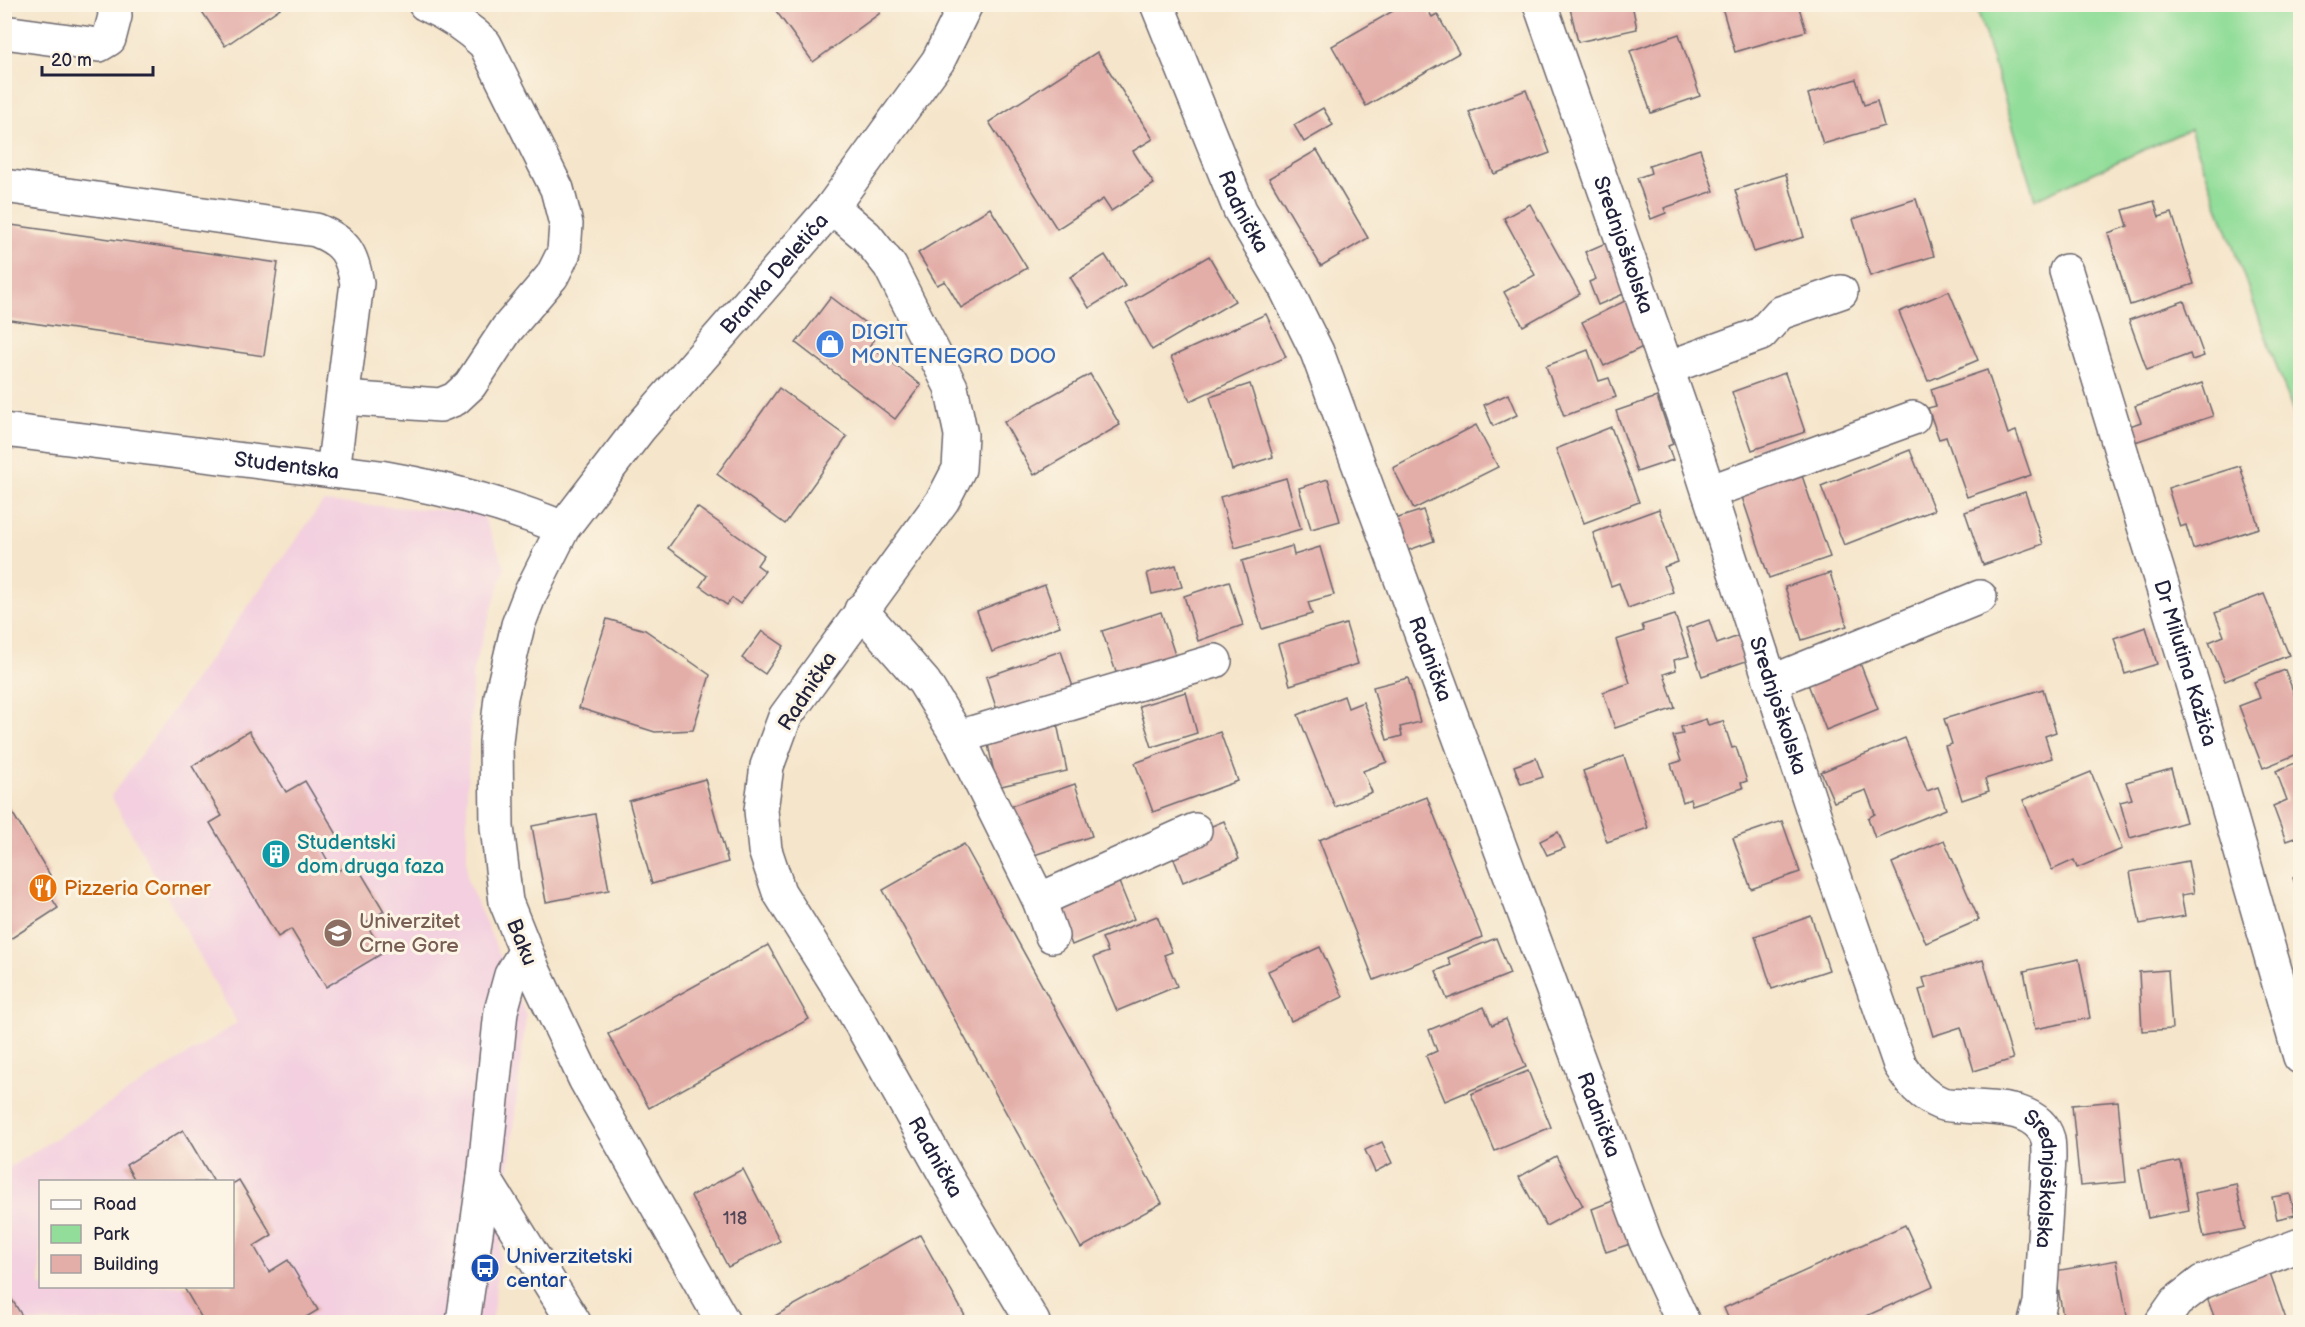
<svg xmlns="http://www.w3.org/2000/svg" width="2305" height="1327" font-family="'Balsamiq Sans',sans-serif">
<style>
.built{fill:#f3cfdf;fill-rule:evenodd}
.green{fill:#92dd99;stroke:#5a806a;stroke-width:1.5}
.building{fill:#e3ada8}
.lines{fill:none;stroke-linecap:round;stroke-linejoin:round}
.minor-casing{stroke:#6c666d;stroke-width:36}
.minor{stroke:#fff;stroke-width:33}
.labels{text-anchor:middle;stroke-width:6;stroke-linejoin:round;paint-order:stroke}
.number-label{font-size:18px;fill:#524556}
.street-label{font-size:21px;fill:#22223b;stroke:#fcf5e5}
.shop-label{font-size:21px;fill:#366cbe;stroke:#fcf5e5;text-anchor:start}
.culture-label{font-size:21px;fill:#0d838f;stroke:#fcf5e5;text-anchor:start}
.food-label{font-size:21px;fill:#c56008;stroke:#fcf5e5;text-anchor:start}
.education-label{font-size:21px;fill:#785e54;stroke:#fcf5e5;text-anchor:start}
.transit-label{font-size:21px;fill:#164399;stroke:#fcf5e5;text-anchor:start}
</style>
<rect width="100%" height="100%" fill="#fcf5e5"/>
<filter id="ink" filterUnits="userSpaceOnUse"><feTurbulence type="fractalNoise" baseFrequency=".0167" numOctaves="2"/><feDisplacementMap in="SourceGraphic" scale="12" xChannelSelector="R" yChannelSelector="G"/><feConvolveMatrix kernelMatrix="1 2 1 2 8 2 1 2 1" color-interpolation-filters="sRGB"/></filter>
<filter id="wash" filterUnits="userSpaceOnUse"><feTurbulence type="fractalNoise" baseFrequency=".008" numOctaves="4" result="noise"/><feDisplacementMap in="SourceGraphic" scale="24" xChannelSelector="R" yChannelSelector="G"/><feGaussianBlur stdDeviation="1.35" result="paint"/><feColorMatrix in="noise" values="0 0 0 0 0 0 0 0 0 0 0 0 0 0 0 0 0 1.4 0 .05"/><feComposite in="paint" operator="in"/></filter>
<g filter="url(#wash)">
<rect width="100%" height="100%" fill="#f5e5ca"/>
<path class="built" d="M323,502L482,513L505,567L473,670L467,791V880L526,1015L492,1322H5V1170L237,1023L111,796ZM40,1182H232V1286H40Z"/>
<polygon class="green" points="1976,5 2300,5 2300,430 2190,129 2035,199"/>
<g id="blocks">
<g class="building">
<polygon points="197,4 286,4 225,46"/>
<polygon points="771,4 874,4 880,13 813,62"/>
<polygon points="1405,4 1424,4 1432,17 1437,14 1459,53 1366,106 1332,46"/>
<polygon points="1569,4 1632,4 1637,29 1578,42"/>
<polygon points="1721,4 1798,4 1806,31 1735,52"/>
<polygon points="1679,34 1700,96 1651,113 1630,51"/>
<polygon points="1097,52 1153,139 1133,151 1154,184 1111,211 1103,199 1057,229 989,122"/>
<polygon points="1856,79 1864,105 1877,101 1884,126 1823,144 1808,94"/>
<polygon points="1526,90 1550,153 1494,174 1469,112"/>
<polygon points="1323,108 1333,125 1304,142 1294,125"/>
<polygon points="1700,149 1714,191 1664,208 1666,213 1651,219 1637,178 1651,173 1649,166"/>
<polygon points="1317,150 1368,238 1321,266 1269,178"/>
<polygon points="1786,174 1804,237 1754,252 1735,190"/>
<polygon points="1916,199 1934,256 1870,276 1853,219"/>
<polygon points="2154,201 2159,217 2172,213 2194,284 2130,305 2108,233 2128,226 2123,210"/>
<polygon points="1530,204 1580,294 1523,326 1504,292 1535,275 1504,218"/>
<polygon points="990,208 1027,268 961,308 945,281 937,285 918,253"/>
<polygon points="4,224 278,263 264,356 4,319"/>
<polygon points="1608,242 1628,292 1598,305 1589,282 1596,279 1585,252"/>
<polygon points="1105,255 1125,286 1089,308 1070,277"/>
<polygon points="1209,256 1235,301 1152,350 1126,304"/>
<polygon points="1949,291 1978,360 1928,381 1899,312"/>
<polygon points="831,297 878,333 870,345 921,385 895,419 796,343"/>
<polygon points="1629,299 1651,343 1604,366 1582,322"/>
<polygon points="2184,301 2204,356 2192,360 2190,354 2147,370 2129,320"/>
<polygon points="1266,314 1286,357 1190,401 1171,357"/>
<polygon points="1588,350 1599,381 1609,378 1616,397 1564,416 1546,366"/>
<polygon points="1987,370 2008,434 2016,431 2031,475 1967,497 1946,437 1939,439 1928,408 1936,406 1931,389"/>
<polygon points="1785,373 1805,432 1752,450 1732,392"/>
<polygon points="1090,374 1120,425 1034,475 1004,422"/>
<polygon points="2202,383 2213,416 2135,442 2130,426 2141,422 2135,406"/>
<polygon points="1250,384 1273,457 1232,470 1210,397"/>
<polygon points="779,388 847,437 785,524 717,474"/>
<polygon points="1508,394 1517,415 1493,426 1484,405"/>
<polygon points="1657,397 1673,444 1668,446 1673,460 1637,472 1616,411"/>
<polygon points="1476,425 1498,467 1414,509 1393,468"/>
<polygon points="1611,427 1639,502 1584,523 1556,449"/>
<polygon points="1910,450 1934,510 1844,545 1821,486"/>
<polygon points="2240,466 2259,528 2193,549 2186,525 2180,527 2168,488"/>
<polygon points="1799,467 1830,557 1769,578 1739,488"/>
<polygon points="1286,478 1301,529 1235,548 1220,497"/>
<polygon points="1328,479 1340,521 1311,529 1299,488"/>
<polygon points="2025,492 2043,544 1983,565 1965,512"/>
<polygon points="697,507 764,555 757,565 765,571 740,604 732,598 727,605 700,586 707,576 668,548"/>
<polygon points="1659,509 1678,562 1664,567 1673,592 1628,608 1619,583 1611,586 1593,533"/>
<polygon points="1423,510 1434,541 1406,551 1395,519"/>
<polygon points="1292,546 1294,555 1320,547 1334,595 1308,602 1312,614 1262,629 1242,561"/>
<polygon points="1176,565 1182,587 1152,594 1147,573"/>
<polygon points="1830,573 1847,626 1802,640 1785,587"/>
<polygon points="1229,581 1243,625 1198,641 1184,596"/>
<polygon points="1045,585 1060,626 992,652 977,611"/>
<polygon points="2264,594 2289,655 2225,681 2209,642 2224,636 2215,613"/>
<polygon points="1161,612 1176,658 1118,678 1102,631"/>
<polygon points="1675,615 1689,656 1674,660 1676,670 1664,674 1675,708 1615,728 1603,692 1630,683 1616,640 1644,631 1642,625"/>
<polygon points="607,619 645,630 710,675 693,730 655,732 579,708"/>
<polygon points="1709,620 1717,644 1741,635 1749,660 1702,676 1686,628"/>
<polygon points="1346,624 1358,664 1290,685 1278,644"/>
<polygon points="2146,627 2157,664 2125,674 2114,638"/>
<polygon points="762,631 784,646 765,674 742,658"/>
<polygon points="1061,651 1074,690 999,716 986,677"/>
<polygon points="1858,658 1878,709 1826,730 1806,679"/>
<polygon points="2285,670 2300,709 2300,753 2263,768 2239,706 2260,698 2254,682"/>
<polygon points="1408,678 1420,722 1400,727 1402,736 1387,740 1373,687"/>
<polygon points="2043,689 2056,732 2045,736 2052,758 1985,779 1989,791 1962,800 1945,746 1952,744 1944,719"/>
<polygon points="1186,692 1197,733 1152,747 1139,706"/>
<polygon points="1344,696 1348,708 1363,702 1387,762 1363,771 1372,792 1335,807 1298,715"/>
<polygon points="1055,714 1067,771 997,787 985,730"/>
<polygon points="1706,719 1708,725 1723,721 1732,748 1736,747 1747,781 1741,783 1743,788 1692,805 1690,799 1683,802 1671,764 1681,761 1673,736 1683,734 1681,727"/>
<polygon points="249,731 286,792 305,781 338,836 320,847 335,873 354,861 384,911 366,923 383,953 326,987 291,929 278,937 210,823 222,816 192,766"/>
<polygon points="1220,732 1238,781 1153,812 1135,763"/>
<polygon points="1905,738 1927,791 1938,787 1946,809 1875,838 1868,818 1875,814 1866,790 1834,802 1821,772"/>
<polygon points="1624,756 1648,828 1607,842 1583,771"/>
<polygon points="1536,758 1543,777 1521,784 1514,766"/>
<polygon points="2300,761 2300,836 2286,841 2273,806 2287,800 2276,771"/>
<polygon points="2171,769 2186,822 2130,838 2120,802 2132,799 2126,782"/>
<polygon points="2091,772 2122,849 2077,868 2074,860 2052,870 2023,800"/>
<polygon points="705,779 728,862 652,884 629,801"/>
<polygon points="1075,784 1092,836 1022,859 1005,808"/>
<polygon points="1427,797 1482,937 1374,980 1319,840"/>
<polygon points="4,799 50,875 40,880 58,908 4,943"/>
<polygon points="595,814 609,890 546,902 532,826"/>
<polygon points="1224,821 1239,859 1183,882 1168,844"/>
<polygon points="1782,821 1800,872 1751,889 1733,838"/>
<polygon points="1558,832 1565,848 1547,855 1540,841"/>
<polygon points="1944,840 1979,920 1926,943 1892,863"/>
<polygon points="964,844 1162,1203 1081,1248 883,890"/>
<polygon points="2188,861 2194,893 2181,895 2185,916 2140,924 2130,872"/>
<polygon points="1116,875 1134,919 1072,945 1054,901"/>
<polygon points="2300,875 2300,900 2293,878"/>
<polygon points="1157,916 1172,952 1164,955 1177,986 1117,1011 1094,957 1108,952 1102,938"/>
<polygon points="1811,916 1829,970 1772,989 1755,936"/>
<polygon points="1496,938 1510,974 1447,999 1436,971 1451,965 1448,958"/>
<polygon points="768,945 809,1019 649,1108 608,1034"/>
<polygon points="1320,947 1343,997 1291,1021 1268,971"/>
<polygon points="2079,959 2090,1018 2035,1029 2024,971"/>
<polygon points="1983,960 2013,1059 1974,1071 1961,1027 1933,1036 1919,990 1926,988 1923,978"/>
<polygon points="2168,970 2172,1029 2142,1031 2139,972"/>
<polygon points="1484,1007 1492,1025 1506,1019 1526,1067 1445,1101 1426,1056 1437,1051 1429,1030"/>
<polygon points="1528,1071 1551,1127 1495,1151 1471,1094"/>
<polygon points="2118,1101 2126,1182 2080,1186 2072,1105"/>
<polygon points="183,1130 214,1182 136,1182 126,1165"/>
<polygon points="1382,1142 1392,1163 1375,1172 1365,1150"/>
<polygon points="1556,1156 1583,1206 1546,1226 1519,1177"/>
<polygon points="2180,1161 2189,1210 2148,1218 2139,1169"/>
<polygon points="743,1169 780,1241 728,1267 691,1196"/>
<polygon points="239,1180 272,1235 254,1246 269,1272 288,1260 318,1310 298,1322 204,1322 183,1286 232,1286 232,1184"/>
<polygon points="2236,1184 2245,1229 2204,1237 2195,1193"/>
<polygon points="2290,1194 2295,1215 2277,1219 2272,1197"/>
<polygon points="1615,1200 1630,1244 1606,1252 1592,1209"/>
<polygon points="1905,1225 1933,1286 1853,1322 1730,1322 1724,1308"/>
<polygon points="920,1235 965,1316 953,1322 764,1322"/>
<polygon points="2117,1260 2128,1322 2064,1322 2055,1271"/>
<polygon points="2269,1271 2287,1322 2216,1322 2206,1295"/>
<polygon points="4,1287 26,1322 4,1322"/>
</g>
</g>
</g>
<g filter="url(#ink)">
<use href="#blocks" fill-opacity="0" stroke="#6c666d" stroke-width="1.5"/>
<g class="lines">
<g class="minor-casing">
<g id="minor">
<path id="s1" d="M1157,4L1240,210L1285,287L1317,352L1646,1242L1683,1322"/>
<path id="s2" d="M1540,4L1691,438L1832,869L1900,1065C1911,1082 1921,1095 1940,1103C1947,1106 1956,1105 1963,1106C1991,1109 2038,1105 2048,1139C2049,1145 2049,1152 2049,1158L2040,1303L2035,1322"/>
<polyline points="4,32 99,45 109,39 115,16 114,4"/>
<path d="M4,186L316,230C346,242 351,253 357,283L333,471"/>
<path id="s3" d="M832,207L866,236L890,266L951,387L961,435L959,469L943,500L785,717L767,766L761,810L765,850L779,892L853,1010L950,1183L1033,1322"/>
<path id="s4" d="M2066,271L2199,706L2300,1057"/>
<polyline points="1667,368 1761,334 1780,313 1841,292"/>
<path d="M344,398L440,405L455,399L470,385L507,329L552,276L564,252L566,224L557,189L485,44C466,26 449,15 425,4"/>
<path id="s5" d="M4,430L380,477C444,488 503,503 563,528"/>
<polyline points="1709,492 1913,418"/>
<polyline points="861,610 924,682 958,737 1039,900 1052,936"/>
<polyline points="1771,682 1980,597"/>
<polyline points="958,737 1215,661"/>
<polyline points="1039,900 1195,830"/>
<polyline points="484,1178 574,1322"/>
<polyline points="463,1322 484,1178 501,1011 511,975 525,952"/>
<path id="s6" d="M723,1322L585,1079L533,969L506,902L497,827L496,742L501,697L518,625L530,594L563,528L639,429L832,207L938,61L966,4"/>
<polyline points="2162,1322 2176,1302 2202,1282 2300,1245"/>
</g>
</g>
<use href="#minor" class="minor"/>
</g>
</g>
<defs>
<g id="shop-disc" transform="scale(1.5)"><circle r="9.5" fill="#3f7fe0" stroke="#fcf5e5"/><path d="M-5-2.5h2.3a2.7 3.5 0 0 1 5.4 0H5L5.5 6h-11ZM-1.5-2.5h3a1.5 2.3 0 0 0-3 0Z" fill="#fff"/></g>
<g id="building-disc" transform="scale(1.5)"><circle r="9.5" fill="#0f9aa8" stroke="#fcf5e5"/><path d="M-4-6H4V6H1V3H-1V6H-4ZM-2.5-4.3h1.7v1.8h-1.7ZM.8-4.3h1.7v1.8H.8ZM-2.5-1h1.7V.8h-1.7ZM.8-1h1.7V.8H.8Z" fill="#fff"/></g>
<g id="restaurant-disc" transform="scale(1.5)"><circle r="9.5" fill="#e8710a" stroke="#fcf5e5"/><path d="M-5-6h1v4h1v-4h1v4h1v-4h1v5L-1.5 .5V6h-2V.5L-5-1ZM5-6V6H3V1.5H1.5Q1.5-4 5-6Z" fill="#fff"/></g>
<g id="university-disc" transform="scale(1.5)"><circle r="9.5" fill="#8d6e63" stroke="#fcf5e5"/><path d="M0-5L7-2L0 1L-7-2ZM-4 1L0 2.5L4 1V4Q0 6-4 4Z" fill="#fff"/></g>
<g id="bus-disc" transform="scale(1.5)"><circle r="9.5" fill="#1a4fb4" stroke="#fcf5e5"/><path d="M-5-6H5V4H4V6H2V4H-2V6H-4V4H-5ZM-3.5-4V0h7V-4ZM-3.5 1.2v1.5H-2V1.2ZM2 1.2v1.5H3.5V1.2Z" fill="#fff"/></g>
</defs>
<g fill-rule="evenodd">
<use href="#shop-disc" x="830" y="344"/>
<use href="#building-disc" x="276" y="854"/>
<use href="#restaurant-disc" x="43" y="888"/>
<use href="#university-disc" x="338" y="933"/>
<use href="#bus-disc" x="485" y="1268"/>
</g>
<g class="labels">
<g class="number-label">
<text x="735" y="1224">118</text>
</g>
<g class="street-label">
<text dy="7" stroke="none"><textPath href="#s1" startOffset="225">Radnička</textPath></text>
<text dy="7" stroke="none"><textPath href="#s2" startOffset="255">Srednjoškolska</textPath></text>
<text dy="7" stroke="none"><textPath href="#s6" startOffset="1191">Branka Deletića</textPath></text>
<text dy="7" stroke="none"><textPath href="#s5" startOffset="285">Studentska</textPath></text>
<text dy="7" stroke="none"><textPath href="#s1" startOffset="711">Radnička</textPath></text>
<text dy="7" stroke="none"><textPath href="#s4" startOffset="410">Dr Milutina Kažića</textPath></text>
<text transform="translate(807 691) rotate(-57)" y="7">Radnička</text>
<text dy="7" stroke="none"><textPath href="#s2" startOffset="741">Srednjoškolska</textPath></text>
<text transform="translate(522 942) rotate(68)" y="7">Baku</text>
<text dy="7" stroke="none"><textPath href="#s1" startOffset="1197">Radnička</textPath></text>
<text dy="7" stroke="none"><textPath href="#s3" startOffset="1094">Radnička</textPath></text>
<text dy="7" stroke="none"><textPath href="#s2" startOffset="1335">Srednjoškolska</textPath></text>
</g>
<g class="shop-label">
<text x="851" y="339">DIGIT<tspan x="851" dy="24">MONTENEGRO DOO</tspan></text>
</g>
<g class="culture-label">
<text x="297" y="849">Studentski<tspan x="297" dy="24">dom druga faza</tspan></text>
</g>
<g class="food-label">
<text x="64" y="895">Pizzeria Corner</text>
</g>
<g class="education-label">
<text x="359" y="928">Univerzitet<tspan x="359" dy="24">Crne Gore</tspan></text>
</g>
<g class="transit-label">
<text x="506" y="1263">Univerzitetski<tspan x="506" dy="24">centar</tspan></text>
</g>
</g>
<rect width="2305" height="1327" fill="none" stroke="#fcf5e5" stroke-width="24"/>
<rect x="39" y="1180" width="195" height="108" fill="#fcf5e5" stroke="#a5a1a1" stroke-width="1.5"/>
<rect x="51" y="1200" width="30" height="9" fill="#ffffff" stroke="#a5a1a1" stroke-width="1.5"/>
<text x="93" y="1210" font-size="18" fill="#22223b">Road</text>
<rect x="51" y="1225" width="30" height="18" fill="#92dd99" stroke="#a5a1a1" stroke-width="1.5"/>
<text x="93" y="1240" font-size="18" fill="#22223b">Park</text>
<rect x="51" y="1255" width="30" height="18" fill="#e3ada8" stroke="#a5a1a1" stroke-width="1.5"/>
<text x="93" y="1270" font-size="18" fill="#22223b">Building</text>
<path d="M42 66v9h111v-9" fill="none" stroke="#22223b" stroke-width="3"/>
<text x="51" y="66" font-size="18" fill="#22223b" stroke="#fcf5e5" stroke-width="4.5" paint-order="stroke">20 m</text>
</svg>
